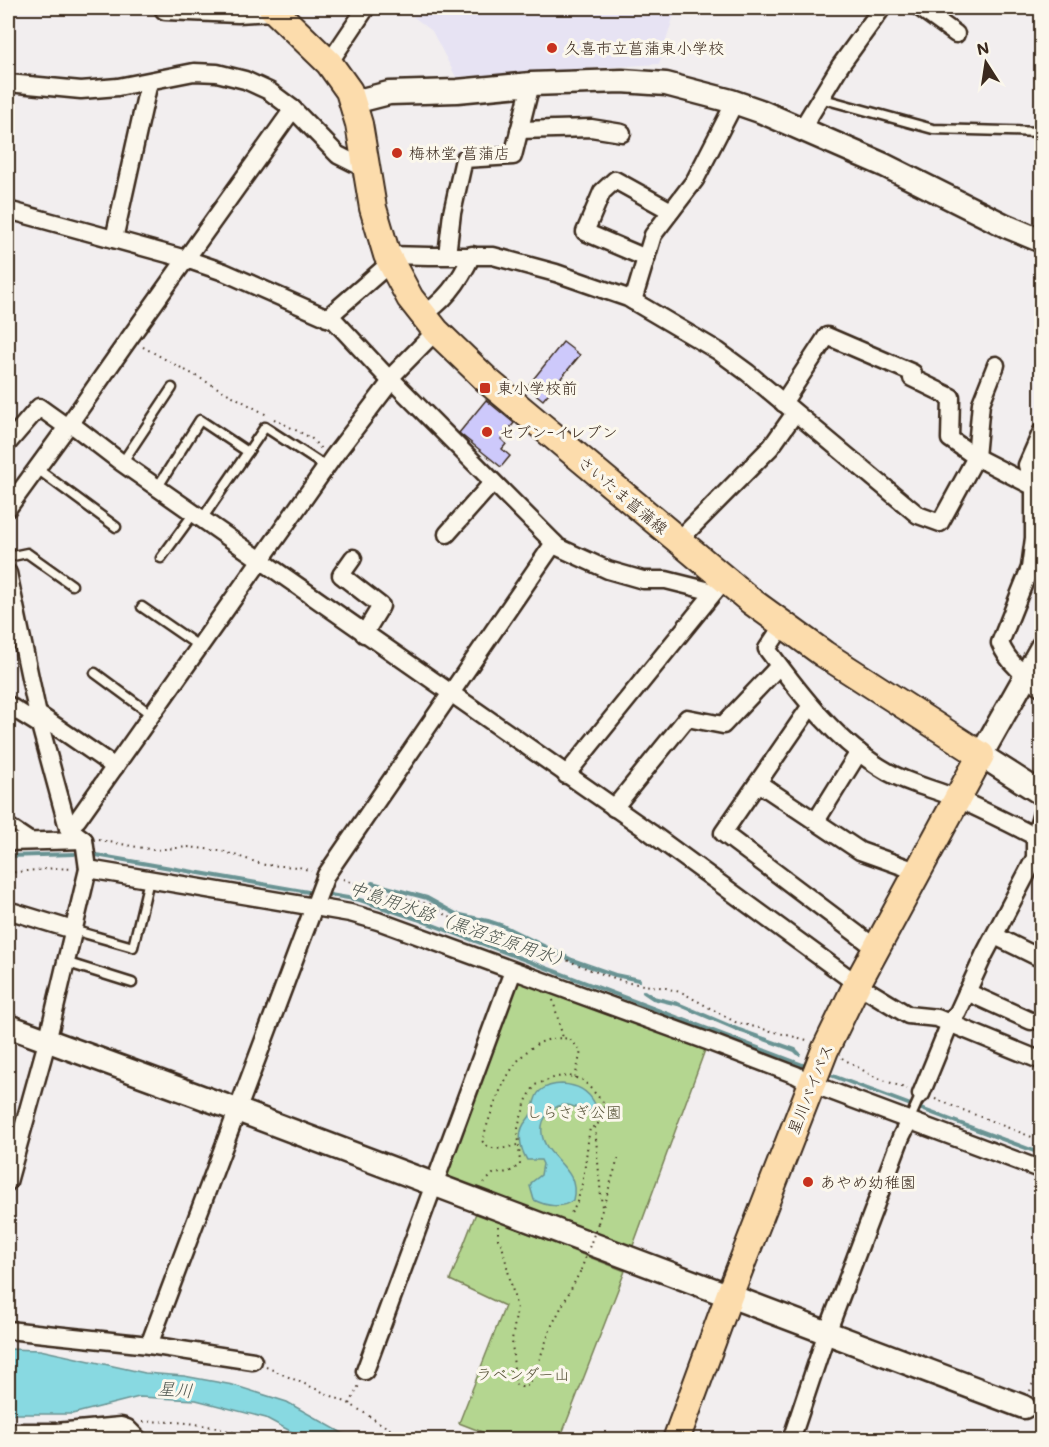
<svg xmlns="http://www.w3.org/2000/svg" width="1049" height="1447" font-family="Mali,'Klee One',sans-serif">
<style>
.built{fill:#e7e3f3}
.green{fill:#b4d690;stroke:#788057;stroke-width:1.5}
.water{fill:#88d9e1;stroke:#699393;stroke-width:1.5}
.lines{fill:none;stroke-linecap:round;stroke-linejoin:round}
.stream{stroke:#699393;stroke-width:4}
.building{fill:#cdc9fb;stroke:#3b2a1e;stroke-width:1.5}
.lane-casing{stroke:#3b2a1e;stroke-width:13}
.street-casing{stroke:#3b2a1e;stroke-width:21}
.secondary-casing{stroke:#3b2a1e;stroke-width:27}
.primary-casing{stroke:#3b2a1e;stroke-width:30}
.path{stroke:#3b2a1e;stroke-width:2;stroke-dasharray:1.5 4.5;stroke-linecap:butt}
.lane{stroke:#fbf7ec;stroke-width:8}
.street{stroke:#fbf7ec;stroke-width:16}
.secondary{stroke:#fbf7ec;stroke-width:22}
.primary{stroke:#fcdcac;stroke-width:26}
.path-bridge{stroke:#3b2a1e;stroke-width:2;stroke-dasharray:1.5 4.5;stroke-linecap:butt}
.poi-dot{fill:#c8321e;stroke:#fbf7ec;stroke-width:2}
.labels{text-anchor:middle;stroke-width:6;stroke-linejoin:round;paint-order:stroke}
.poi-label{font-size:16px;fill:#3b2a1e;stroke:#fbf7ec;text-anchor:start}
.street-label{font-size:16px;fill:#3b2a1e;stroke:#fbf7ec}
.park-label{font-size:16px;fill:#59553a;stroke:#fbf7ec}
.water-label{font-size:18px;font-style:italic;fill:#4e564f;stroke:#fbf7ec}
</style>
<rect width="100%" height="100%" fill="#f2eeef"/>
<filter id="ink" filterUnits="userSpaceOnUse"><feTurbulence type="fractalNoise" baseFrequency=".0167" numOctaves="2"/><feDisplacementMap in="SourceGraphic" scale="12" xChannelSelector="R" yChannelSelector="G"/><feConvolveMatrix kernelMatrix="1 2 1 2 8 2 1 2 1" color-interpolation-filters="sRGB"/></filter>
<g filter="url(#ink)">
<polygon class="built" points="402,8 676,8 659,64 456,77 432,31"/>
<g class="green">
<polygon points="520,979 704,1046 705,1050 631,1251 443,1182 515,981"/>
<polygon points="476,1213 625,1271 560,1439 500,1439 459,1423 505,1306 450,1280"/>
</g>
<g class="water">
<path d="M562,1084C577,1085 588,1090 595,1104L594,1109L587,1112C575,1107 563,1100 552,1110C547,1114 543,1119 542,1126C539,1150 562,1159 571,1177C575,1185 575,1192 573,1200C562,1209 546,1206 534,1200L530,1186L532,1182L541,1175L543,1164L541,1160H527C521,1150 517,1135 524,1124C527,1120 530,1117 532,1112C534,1105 534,1096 540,1091C546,1086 555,1084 562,1084Z"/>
<polygon points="8,1349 40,1350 145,1373 184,1376 233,1385 287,1402 353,1439 305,1439 266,1418 196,1400 139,1397 72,1414 8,1414"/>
</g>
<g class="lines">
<g class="stream">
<polyline points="96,855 314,893"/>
<polyline points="8,856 74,854"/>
<polyline points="372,883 427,898 456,914 488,921 503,926 572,960 615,975 639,980"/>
<polyline points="324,894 360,900 417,919 803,1065"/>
<polyline points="644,992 653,998 678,1004 739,1030 795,1050 799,1054"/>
<polyline points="833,1076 1042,1154"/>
</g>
</g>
<g class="building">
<polygon points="563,342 580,355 543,400 527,387"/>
<polygon points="486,400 514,423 501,439 506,444 502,449 510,456 501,467 459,433"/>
</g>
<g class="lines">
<g class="lane-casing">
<g id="lane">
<polyline points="820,98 933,129 1042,132"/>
<polyline points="122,463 172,388"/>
<polyline points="36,468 116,527"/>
<polyline points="157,488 200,420 248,452"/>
<polyline points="202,519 265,427 326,467"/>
<polyline points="8,557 27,553 72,585"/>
<polyline points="161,558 194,513"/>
<polyline points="142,607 200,647"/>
<polyline points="95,673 152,715"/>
<polyline points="8,822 32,838"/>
<polyline points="73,930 133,947 149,880"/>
<polyline points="65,962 132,983"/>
<polyline points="909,1121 921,1094"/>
</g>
</g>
<g class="street-casing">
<g id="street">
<polyline points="920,8 956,34"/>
<polyline points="329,63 366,8"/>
<polyline points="8,83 81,90 118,87 194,72 217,73 245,80 269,91 293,109 338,155 366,169"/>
<polyline points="519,130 591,128 622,133"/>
<polyline points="801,130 840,66 882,8"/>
<polyline points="8,210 186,259 224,272 335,321 387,377 392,380 558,547 608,570 643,580 666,580 714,592"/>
<polyline points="114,239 149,82"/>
<polyline points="387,255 429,256 493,256 556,273 628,298 718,351 748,373 918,515 940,523 976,457 1042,491"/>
<polyline points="447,255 452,213 464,159 513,156 531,84"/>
<polyline points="646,258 585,232 602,192 615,180 671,211"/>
<polyline points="633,301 653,235 695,180 735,102"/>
<path d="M422,315C445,302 461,279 472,255"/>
<polyline points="327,318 390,263"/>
<polyline points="390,378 436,331"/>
<polyline points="783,403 827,336 913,373 912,378 951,397 950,439 976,457 981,403 996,365"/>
<polyline points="70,423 122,463 651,833 857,984 908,1015 937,1018 1042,1061"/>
<path d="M1042,431L1027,465L1034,487V538L1030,568L1000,643C1008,663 1024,675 1042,688"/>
<polyline points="8,443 39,407 67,427"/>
<polyline points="8,508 70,423 126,343 293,109"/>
<polyline points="447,534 493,482"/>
<polyline points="678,541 771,447 795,413"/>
<polyline points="353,558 341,575 381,606 364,634"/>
<polyline points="8,573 40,725 68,828 84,840 88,869 47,1042 8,1182"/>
<path d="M783,625L767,649C801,695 837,743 888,772C911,785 936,789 960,800C987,812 1015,826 1042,840"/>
<polyline points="8,705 40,725"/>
<polyline points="810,707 723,833 877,949"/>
<polyline points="38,714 115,767"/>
<polyline points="566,775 720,585"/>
<polyline points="758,783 860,851 919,872"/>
<polyline points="614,808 687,718 723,725 779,666"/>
<polyline points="816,821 859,752"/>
<polyline points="68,828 78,819 334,456 392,380"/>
<polyline points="8,842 84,840"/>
<polyline points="88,869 350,913 378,921 707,1041 796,1075 812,1084 1042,1170"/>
<polyline points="14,912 73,930"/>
<polyline points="995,936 1042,959"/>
<polyline points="967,992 1031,1021"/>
<polyline points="921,1094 950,1023 958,1012 984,955 1035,858 1035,837 1042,813"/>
<polyline points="8,1330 149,1345 253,1361"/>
<polyline points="149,1345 326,875 554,543"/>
<polyline points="365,1371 513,971"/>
<polyline points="8,1432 56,1432 121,1426 127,1428 139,1440"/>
<polyline points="791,1440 824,1341 901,1137 909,1121"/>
</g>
</g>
<g class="secondary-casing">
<g id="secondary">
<polyline points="166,8 238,11 273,9"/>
<polyline points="354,102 389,93 457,91 531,84 622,81 666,84 731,101 760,111 884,165 1006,226 1042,241"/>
<polyline points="1042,647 981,755 1042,794"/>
<polyline points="8,1026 237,1110 1024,1407"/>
</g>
</g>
<g class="primary-casing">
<polyline id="primary" points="272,8 329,63 349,91 359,124 373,208 387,255 410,298 436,331 490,383 751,601 824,654 981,755 857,984 825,1050 729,1296 676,1440"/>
</g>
<g class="path">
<polyline points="143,347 269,416"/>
<polyline points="274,419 311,438 322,450"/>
<polyline points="99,840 154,850 188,847 206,849 225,852 265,865 299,867 311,871"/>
<polyline points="8,873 55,868 73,869"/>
<polyline points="343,879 375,890 432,905 449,917 483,930 514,938 588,969 629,983 666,988 683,993 735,1022 807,1040"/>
<polyline points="553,1000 563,1038"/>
<polyline points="842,1058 873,1076 907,1089"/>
<polyline points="935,1099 1042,1141"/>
<polyline points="595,1127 602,1208"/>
<path d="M517,1145C505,1148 492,1153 482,1141C495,1101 515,1030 570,1039L581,1051L575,1078"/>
<path d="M484,1183L493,1174L509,1172L520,1165L518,1127L526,1101L535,1085L556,1077L569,1076L583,1080L604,1103C604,1114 602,1125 590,1128C586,1149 584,1204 568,1216"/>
<polyline points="598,1223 619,1156"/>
<polyline points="498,1226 498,1239 502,1245 517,1309 512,1340 515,1384 521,1387 526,1387 532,1380 552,1325 581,1270"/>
<polyline points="266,1367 350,1404 407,1440"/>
<polyline points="1030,1391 1042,1357"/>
<polyline points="350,1404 359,1385"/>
<path d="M143,1422C182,1420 218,1425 254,1440"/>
</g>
<use href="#lane" class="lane"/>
<use href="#street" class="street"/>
<use href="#secondary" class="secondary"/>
<use href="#primary" class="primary"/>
<polyline class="path-bridge" points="581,1270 598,1223"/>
</g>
</g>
<g class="poi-dot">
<circle cx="552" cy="48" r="6"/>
<circle cx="397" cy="153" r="6"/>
<rect x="479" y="382" width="12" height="12" rx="3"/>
<circle cx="487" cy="432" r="6"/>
<circle cx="808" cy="1182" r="6"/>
</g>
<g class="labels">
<g class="poi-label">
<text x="564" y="54">久喜市立菖蒲東小学校</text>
<text x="409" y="159">梅林堂 菖蒲店</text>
<text x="497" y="394">東小学校前</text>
<text x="499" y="438">セブン-イレブン</text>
<text x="820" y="1188">あやめ幼稚園</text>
</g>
<g class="street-label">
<text transform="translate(623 495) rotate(40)" y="6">さいたま菖蒲線</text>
<text transform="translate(810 1089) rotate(-68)" y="6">星川バイパス</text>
</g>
<g class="park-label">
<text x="574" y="1118">しらさぎ公園</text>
<text x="523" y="1380">ラベンダー山</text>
</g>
<g class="water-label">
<text transform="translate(460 925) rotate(19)" y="6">中島用水路（黒沼笠原用水）</text>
<text transform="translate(175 1390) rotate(4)" y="6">星川</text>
</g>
</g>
<rect width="1049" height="1447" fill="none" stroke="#fbf7ec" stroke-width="30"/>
<rect x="15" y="15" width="1019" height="1417" fill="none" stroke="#3b2a1e" stroke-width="2" filter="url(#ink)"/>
<g transform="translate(986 63) rotate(348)" stroke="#fbf7ec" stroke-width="4.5" paint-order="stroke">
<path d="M0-4.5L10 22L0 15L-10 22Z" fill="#3b2a1e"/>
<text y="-9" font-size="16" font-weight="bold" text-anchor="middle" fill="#3b2a1e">N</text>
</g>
</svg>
